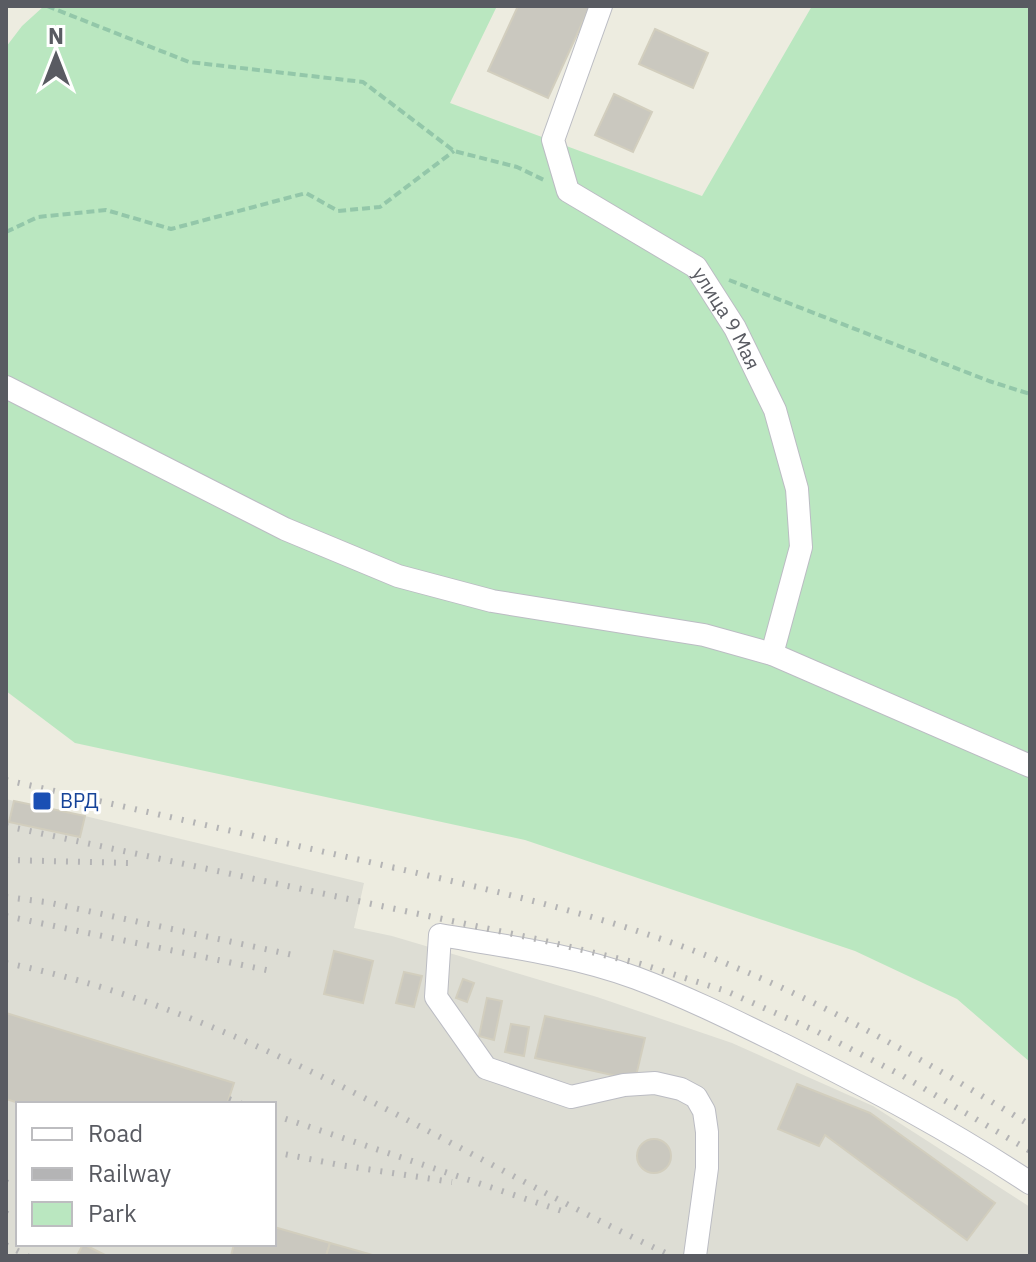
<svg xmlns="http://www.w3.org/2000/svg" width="1036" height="1262" font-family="'IBM Plex Sans',sans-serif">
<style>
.industrial{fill:#ddddd4;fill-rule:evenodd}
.green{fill:#bae7c0}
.building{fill:#cac8bf;stroke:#d2cebe;stroke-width:2}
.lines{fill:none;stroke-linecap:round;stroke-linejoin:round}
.minor-casing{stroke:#bbbcc3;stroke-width:24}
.path{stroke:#93c7a9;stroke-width:4;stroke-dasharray:8 4;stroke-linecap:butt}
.minor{stroke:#fff;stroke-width:22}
.rail{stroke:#b4b4b5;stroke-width:6;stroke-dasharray:2 10;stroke-linecap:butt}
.transit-dot{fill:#1a4fb4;stroke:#fff;stroke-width:3}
.labels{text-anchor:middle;stroke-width:6;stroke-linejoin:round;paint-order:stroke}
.street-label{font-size:20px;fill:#595b62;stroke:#fff}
.transit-label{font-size:20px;fill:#164399;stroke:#fff;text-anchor:start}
</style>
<rect width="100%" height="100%" fill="#edece0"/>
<path class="industrial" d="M6,799L14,801L10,822L80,837L85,816L364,883L354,928L392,936L597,997L732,1043L873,1106L1030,1207V1256H6ZM18,1104H274V1244H18Z"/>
<polygon class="green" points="44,6 497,6 450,103 702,196 812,6 1030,6 1030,1062 957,999 855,951 525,840 75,743 6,691 6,47 22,26"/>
<g class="building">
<polygon points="518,6 590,6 548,98 488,71"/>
<polygon points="655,29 708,53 693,88 639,64"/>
<polygon points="614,94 652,112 633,152 595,135"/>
<polygon points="14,801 85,816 80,837 9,822"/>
<polygon points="334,951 373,961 363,1003 324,994"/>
<polygon points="404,972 422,976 414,1007 396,1003"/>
<polygon points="463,979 474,983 467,1002 456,998"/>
<polygon points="487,998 502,1001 494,1040 479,1036"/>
<polygon points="6,1013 234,1083 227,1104 22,1104 6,1099"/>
<polygon points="545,1016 645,1038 635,1080 535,1058"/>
<polygon points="511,1024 529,1027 524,1056 505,1052"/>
<polygon points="797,1084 870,1113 995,1203 967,1240 825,1135 819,1146 778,1129"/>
<circle cx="654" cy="1156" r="17"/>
<polygon points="274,1227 330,1243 326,1256 231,1256 234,1244 274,1244"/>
<polygon points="330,1243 376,1256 326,1256"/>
<polygon points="83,1244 107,1256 81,1256 78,1254"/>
</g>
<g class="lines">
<g class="minor-casing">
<g id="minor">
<path id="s1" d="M601,6L553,140L568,191L696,267L735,328L775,410L797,489L801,547L772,654"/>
<polyline points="6,387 285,529 398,576 492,601 704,635 772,654 1030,766"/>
<path d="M695,1256L707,1168V1132L704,1111L696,1097L681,1089L655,1083L624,1085L571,1097L486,1068L436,997L440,935C505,946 574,955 636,978C687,997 737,1022 786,1046C872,1089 950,1130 1030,1183"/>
</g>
</g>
<g class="path">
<polyline points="47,6 189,62 363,82 454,151 517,167 544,180"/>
<polyline points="6,232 38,217 106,210 171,229 306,193 338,211 380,207 454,151"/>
<polyline points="729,280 989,381 1030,394"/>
</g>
<use href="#minor" class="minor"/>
<g class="rail">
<path d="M6,780C130,808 254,836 378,864C500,892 622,919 737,968C840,1011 935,1067 1030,1125"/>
<polyline points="6,826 541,940 641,964 726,991 816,1031 903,1076 1030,1151"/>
<polyline points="6,860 130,863"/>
<polyline points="6,897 46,902 293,955"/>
<polyline points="6,916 276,972"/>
<path d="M6,963C247,1011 453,1154 672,1256"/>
<polyline points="229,1099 242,1104"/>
<polyline points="274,1115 562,1211"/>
<polyline points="274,1152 340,1165 452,1182"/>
<polyline points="6,1182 18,1188"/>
<polyline points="6,1213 16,1219"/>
<polyline points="6,1245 28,1256"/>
</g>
</g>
<rect class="transit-dot" x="32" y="791" width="20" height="20" rx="4"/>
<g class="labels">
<g class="street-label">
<text dy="7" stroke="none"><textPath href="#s1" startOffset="404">улица 9 Мая</textPath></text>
</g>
<g class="transit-label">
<text x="60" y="808">ВРД</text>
</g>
</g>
<rect width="1036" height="1262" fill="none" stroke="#595b62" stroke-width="16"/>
<rect x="16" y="1102" width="260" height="144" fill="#ffffff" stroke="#bdbdc0" stroke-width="2"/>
<rect x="32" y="1128" width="40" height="12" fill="#ffffff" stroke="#bdbdc0" stroke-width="2"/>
<text x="88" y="1142" font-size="24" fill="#595b62">Road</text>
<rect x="32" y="1168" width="40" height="12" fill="#b4b4b5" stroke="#bdbdc0" stroke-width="2"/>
<text x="88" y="1182" font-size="24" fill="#595b62">Railway</text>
<rect x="32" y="1202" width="40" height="24" fill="#bae7c0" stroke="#bdbdc0" stroke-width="2"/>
<text x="88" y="1222" font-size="24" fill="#595b62">Park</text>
<g transform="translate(56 56)" stroke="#ffffff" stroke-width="6" paint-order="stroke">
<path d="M0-6L14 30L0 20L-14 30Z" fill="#595b62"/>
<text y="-12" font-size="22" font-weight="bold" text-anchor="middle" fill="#595b62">N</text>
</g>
</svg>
